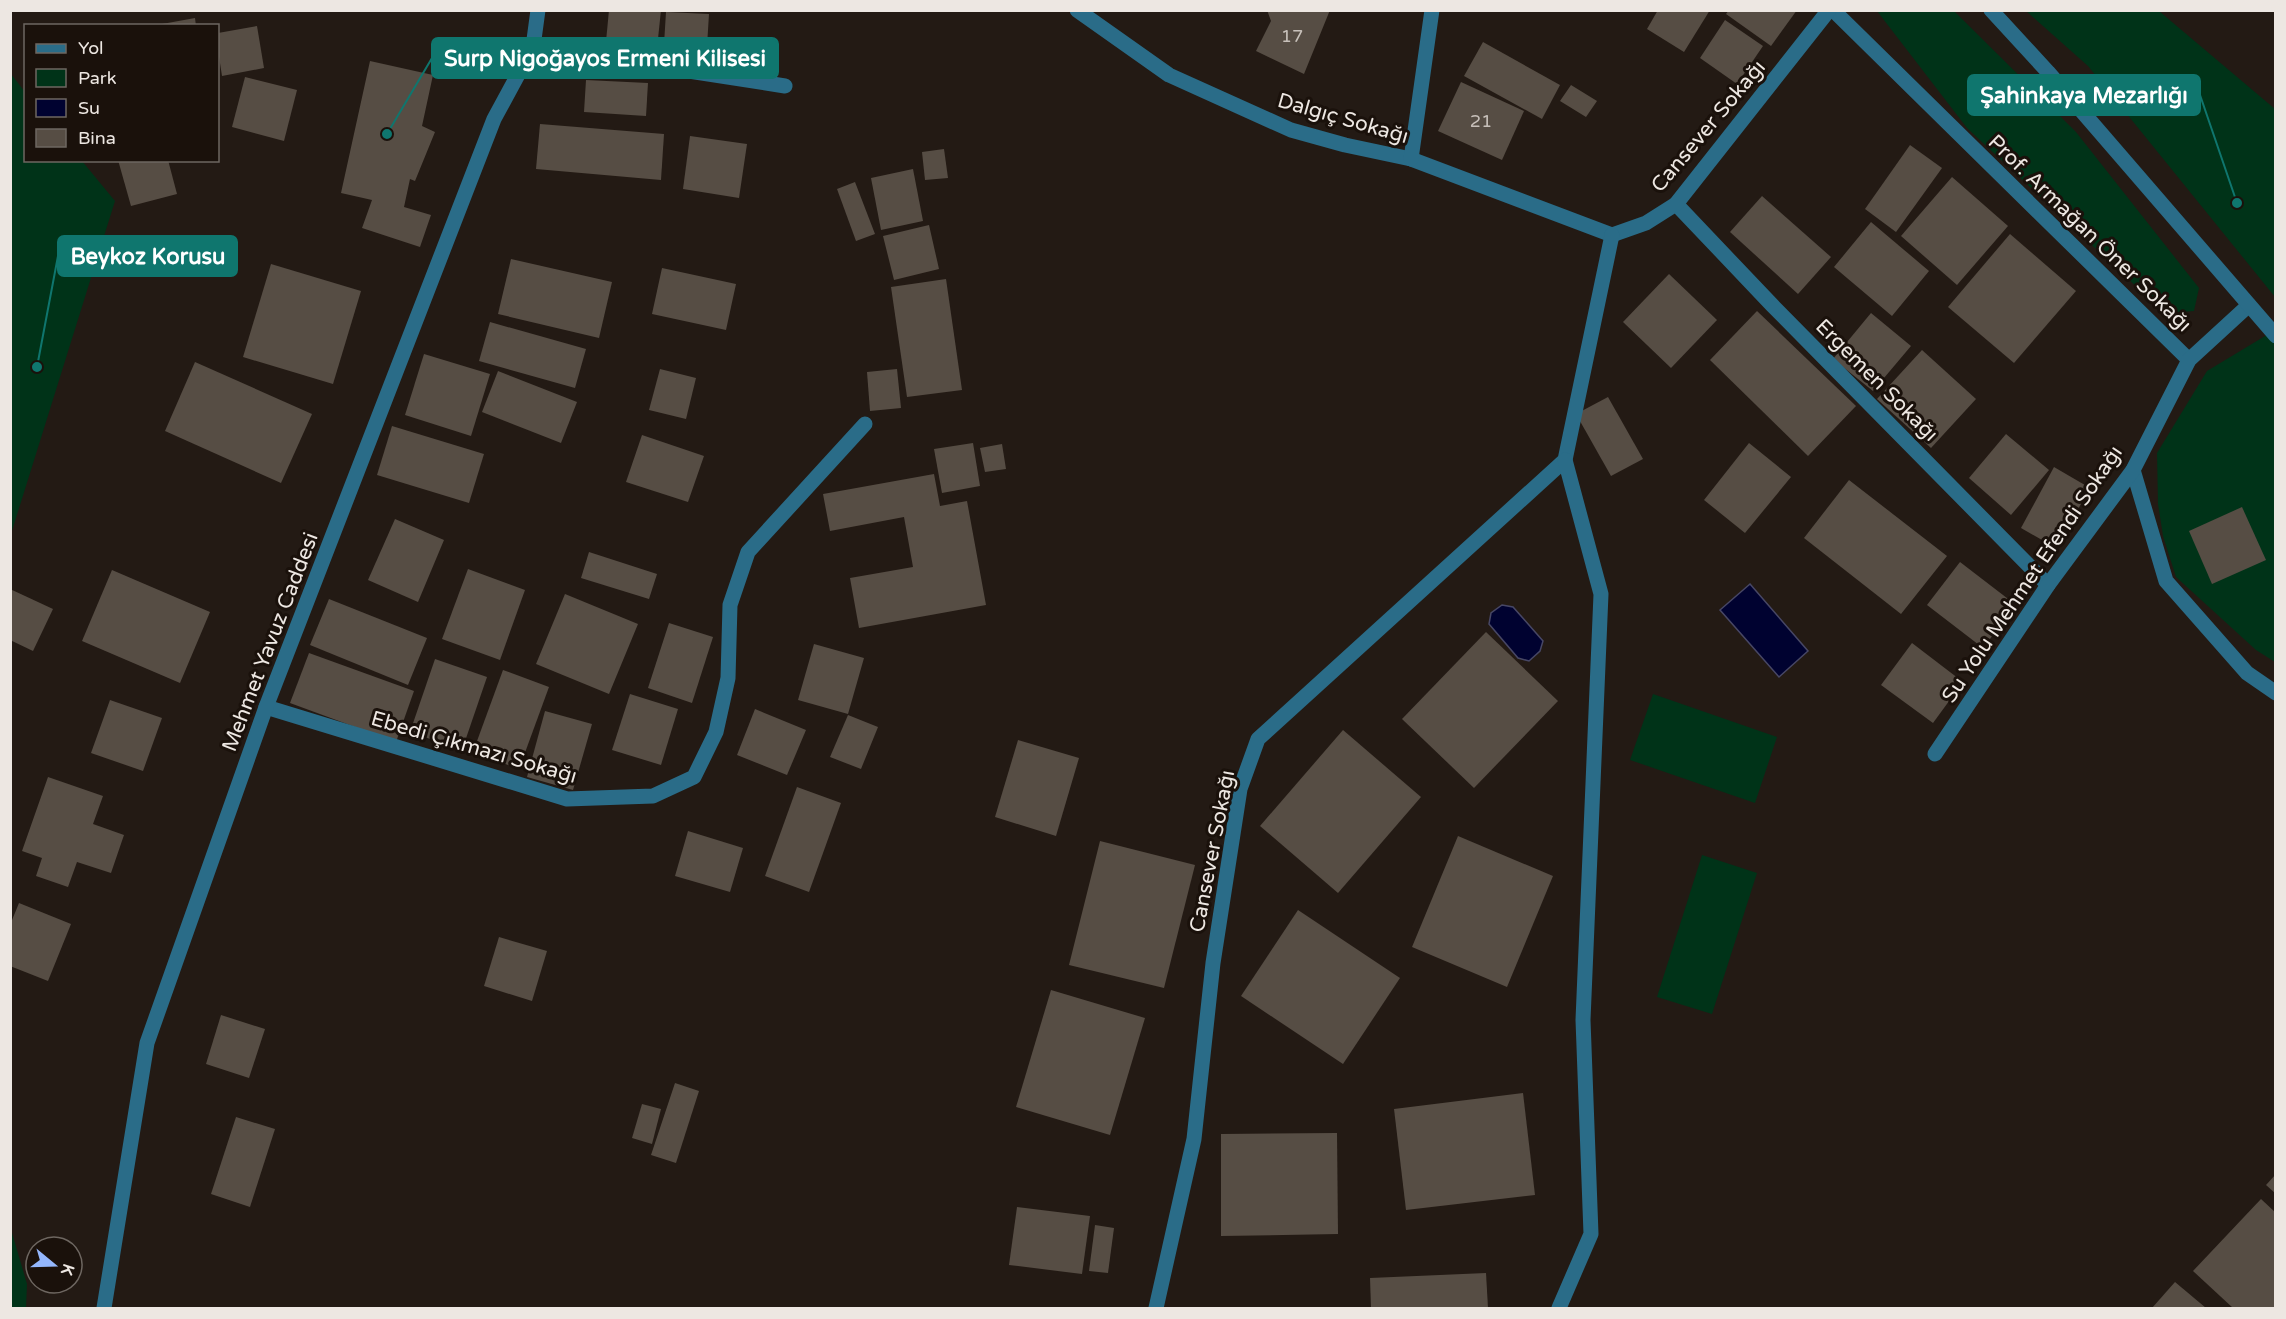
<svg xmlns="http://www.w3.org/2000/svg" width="2286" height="1319" font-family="'Varela Round',sans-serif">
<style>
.green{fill:#003318}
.water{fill:#000230;stroke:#474765;stroke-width:1.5}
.building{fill:#564d44}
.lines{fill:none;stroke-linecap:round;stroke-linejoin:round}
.minor{stroke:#2a6c88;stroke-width:15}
.tertiary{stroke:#2a6c88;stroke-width:15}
.labels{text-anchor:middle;stroke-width:6;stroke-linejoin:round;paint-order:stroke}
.number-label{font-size:18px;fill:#c7c0ba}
.street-label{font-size:21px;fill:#ede7e2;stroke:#1a110b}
.leader{fill:none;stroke:#0f766e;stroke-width:2}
.callout-dot{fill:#0f766e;stroke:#1a110b;stroke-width:2}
.callout{fill:#0f766e;stroke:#0f766e;stroke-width:2}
.callout-label{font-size:22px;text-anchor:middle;font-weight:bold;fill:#fff}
</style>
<rect width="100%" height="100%" fill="#231a14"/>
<g class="green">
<polygon points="1877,11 1954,11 2076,132 2199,288 2194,311 2170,313 2142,292 1967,128"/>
<polygon points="2026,11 2159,11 2275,109 2275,297 2088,66"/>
<polygon points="11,74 25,92 26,160 82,161 115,201 11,534"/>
<polygon points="2275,330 2275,662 2256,650 2176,577 2163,536 2158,504 2157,453 2207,371"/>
<polygon points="1653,694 1777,737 1755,803 1630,760"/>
<polygon points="1702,855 1757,873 1712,1014 1657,997"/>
<polygon points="10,1226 27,1284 26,1308 11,1308"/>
</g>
<g class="water">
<polygon points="1750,584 1808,651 1779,677 1720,610"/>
<polygon points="1502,605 1513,607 1543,641 1540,651 1529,661 1518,658 1489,624 1491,613"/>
</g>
<g class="building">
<polygon points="609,10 661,10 656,58 605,52"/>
<polygon points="1267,10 1330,10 1304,74 1256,51 1271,21"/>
<polygon points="1658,10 1710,10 1684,52 1647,29"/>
<polygon points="1729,10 1797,10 1771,46 1726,14"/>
<polygon points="666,12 709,14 706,63 663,60"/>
<polygon points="195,18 196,26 162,26 162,24"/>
<polygon points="1725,20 1763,46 1737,84 1700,58"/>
<polygon points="257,26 264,68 222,76 218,50 218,33"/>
<polygon points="1483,42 1560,85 1542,119 1464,76"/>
<polygon points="370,61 433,75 422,126 435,132 415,181 410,179 404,207 431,215 420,247 362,228 372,200 341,193"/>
<polygon points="245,77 297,90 284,141 232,127"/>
<polygon points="586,80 648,83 646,116 584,112"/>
<polygon points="1461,82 1524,111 1502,160 1438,131"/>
<polygon points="1571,85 1597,101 1586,117 1560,101"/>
<polygon points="540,124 664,134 661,180 536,169"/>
<polygon points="690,136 747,144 739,198 683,189"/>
<polygon points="1910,145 1942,168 1896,232 1865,209"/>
<polygon points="944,149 948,178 925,180 922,152"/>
<polygon points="118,160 168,160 177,194 131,206"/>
<polygon points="913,169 923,221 881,230 871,178"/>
<polygon points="1952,177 2008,226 1957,285 1901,236"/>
<polygon points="855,182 875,234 856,241 837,189"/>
<polygon points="1762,196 1831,257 1798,294 1730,232"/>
<polygon points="1871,222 1929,271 1892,316 1834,267"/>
<polygon points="929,225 939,269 894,280 883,236"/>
<polygon points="2010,234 2076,291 2014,363 1948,307"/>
<polygon points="511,259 612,282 599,338 498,314"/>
<polygon points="271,264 361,291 333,384 243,357"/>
<polygon points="662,268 736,284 726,330 652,314"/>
<polygon points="1669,274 1717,320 1671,368 1623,322"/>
<polygon points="946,279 962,390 907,397 891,287"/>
<polygon points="1757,311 1856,406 1808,456 1710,360"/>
<polygon points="1871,313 1911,346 1873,391 1833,359"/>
<polygon points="490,322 586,349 575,388 479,361"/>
<polygon points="1922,350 1976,399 1931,448 1877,399"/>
<polygon points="424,354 490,374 471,436 405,415"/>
<polygon points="195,362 312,414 281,483 165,431"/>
<polygon points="660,369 696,378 686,419 649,410"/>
<polygon points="897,369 901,408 870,411 867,372"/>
<polygon points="498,371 577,402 561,443 482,412"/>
<polygon points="1608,397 1643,459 1611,476 1576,414"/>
<polygon points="392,426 484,454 469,503 377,475"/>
<polygon points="2006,434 2049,470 2011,515 1969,478"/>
<polygon points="642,435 704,456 688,502 626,482"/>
<polygon points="973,443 980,486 942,493 934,449"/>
<polygon points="1749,443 1791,477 1745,533 1704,500"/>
<polygon points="1002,444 1006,469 985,472 980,448"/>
<polygon points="2054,467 2090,488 2056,548 2021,528"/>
<polygon points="934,474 940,506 967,501 986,605 859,628 850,578 913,567 904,517 830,531 823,494"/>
<polygon points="1849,480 1947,556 1901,614 1804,538"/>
<polygon points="2242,507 2266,560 2212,584 2189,531"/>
<polygon points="395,519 444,540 418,602 368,580"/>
<polygon points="589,552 657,574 649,599 581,578"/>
<polygon points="1960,562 2016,605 1983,648 1927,605"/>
<polygon points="468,569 525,590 500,660 442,639"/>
<polygon points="112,570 210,612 180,683 82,641"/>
<polygon points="10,589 53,609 33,651 10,640"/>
<polygon points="565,594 638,624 609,694 536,664"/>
<polygon points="329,599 427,638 408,685 310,645"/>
<polygon points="669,623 713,637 692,703 648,688"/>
<polygon points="1486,632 1558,701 1474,788 1402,719"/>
<polygon points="1912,643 1963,682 1933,723 1881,685"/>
<polygon points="814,644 864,658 848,714 798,700"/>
<polygon points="309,653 414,691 396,742 290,703"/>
<polygon points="435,659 487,677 462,750 410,732"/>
<polygon points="503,670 549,687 519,769 473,752"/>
<polygon points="630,694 678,709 661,765 612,750"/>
<polygon points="110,700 162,718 143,771 91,753"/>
<polygon points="755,709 806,730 787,775 737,755"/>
<polygon points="545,711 592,724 573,790 527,777"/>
<polygon points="848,715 878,727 861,769 830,757"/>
<polygon points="1343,730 1421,797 1338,893 1260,826"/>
<polygon points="1018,740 1079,758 1056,836 995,817"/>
<polygon points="48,777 103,796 93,824 124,835 111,873 77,862 68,887 36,876 42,858 22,851"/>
<polygon points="797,787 841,803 809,892 765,876"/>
<polygon points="688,831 743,848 730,892 675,876"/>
<polygon points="1458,836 1553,876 1507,987 1412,947"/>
<polygon points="1100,841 1195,865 1164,988 1069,965"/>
<polygon points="19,903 71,924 48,981 10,966 10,925"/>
<polygon points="1298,910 1400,978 1343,1064 1241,996"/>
<polygon points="499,937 547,951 532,1001 484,986"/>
<polygon points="1051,990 1145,1018 1110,1135 1016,1107"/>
<polygon points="221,1015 265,1029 249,1078 206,1064"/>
<polygon points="675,1083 699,1091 676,1163 651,1155"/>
<polygon points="1523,1093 1535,1195 1406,1210 1394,1109"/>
<polygon points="642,1104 661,1109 652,1144 632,1138"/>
<polygon points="236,1117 275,1129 250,1207 211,1194"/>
<polygon points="1337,1133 1338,1234 1221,1236 1221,1134"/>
<polygon points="2276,1174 2276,1194 2266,1185"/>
<polygon points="2261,1199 2276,1213 2276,1308 2233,1308 2193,1271"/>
<polygon points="1017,1207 1090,1216 1082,1274 1009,1265"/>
<polygon points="1095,1225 1114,1228 1108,1273 1089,1271"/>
<polygon points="1486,1273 1488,1308 1371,1308 1370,1278"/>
<polygon points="2175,1282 2206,1308 2152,1308"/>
</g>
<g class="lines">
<g class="minor">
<polyline points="1077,10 1169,75 1291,130 1345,145 1411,159 1612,235"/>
<polyline points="1833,10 2189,360"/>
<polyline points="533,47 785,86"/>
<polyline points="1411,159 1432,10"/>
<polyline points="1676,204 1772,305 2048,585"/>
<polyline points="1612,235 1646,223 1676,204 1829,10"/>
<polyline points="2133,470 2166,581 2247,673 2276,693"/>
<polyline points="266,707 567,799 653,796 694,777 716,732 728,678 730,605 748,552 865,424"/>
<polyline points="1935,754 2048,585 2133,470 2189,360 2249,305"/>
<polyline points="1156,1308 1194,1139 1213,963 1240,789 1258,739 1565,460 1612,235"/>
<polyline points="1559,1308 1591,1234 1583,1020 1601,594 1565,460"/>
</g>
<g class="tertiary">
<polyline points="1991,10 2048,72 2276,336"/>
<polyline points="104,1308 147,1043 266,707 494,119 533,47 538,10"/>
</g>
</g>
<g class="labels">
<g class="number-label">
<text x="1292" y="42">17</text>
<text x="1481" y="127">21</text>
</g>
<g class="street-label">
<text transform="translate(1343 118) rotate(16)" y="7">Dalgıç Sokağı</text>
<text transform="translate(1708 126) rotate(-50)" y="7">Cansever Sokağı</text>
<text transform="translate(2090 233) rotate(44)" y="7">Prof. Armağan Öner Sokağı</text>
<text transform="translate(1877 380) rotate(45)" y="7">Ergemen Sokağı</text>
<text transform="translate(2032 574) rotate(-56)" y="7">Su Yolu Mehmet Efendi Sokağı</text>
<text transform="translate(270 642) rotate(-69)" y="7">Mehmet Yavuz Caddesi</text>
<text transform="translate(474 747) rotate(16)" y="7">Ebedi Çıkmazı Sokağı</text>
<text transform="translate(1212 851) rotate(-79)" y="7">Cansever Sokağı</text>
</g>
</g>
<path class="leader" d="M387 134L432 58M2237 203L2200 95M37 367L58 256"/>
<g class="callout-dot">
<circle cx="387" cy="134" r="6"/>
<circle cx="2237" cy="203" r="6"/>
<circle cx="37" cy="367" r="6"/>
</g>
<g class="callout">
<rect x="432" y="38" width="346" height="40" rx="6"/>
<rect x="1968" y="75" width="232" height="40" rx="6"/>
<rect x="58" y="236" width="179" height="40" rx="6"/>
</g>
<g class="callout-label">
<text x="605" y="66">Surp Nigoğayos Ermeni Kilisesi</text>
<text x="2084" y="103">Şahinkaya Mezarlığı</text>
<text x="148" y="264">Beykoz Korusu</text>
</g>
<rect width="2286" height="1319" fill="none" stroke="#ede7e2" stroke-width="24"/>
<rect x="24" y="24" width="195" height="138" fill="#1a110b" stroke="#6e6761" stroke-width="1.5"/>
<rect x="36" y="44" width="30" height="9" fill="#2a6c88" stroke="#6e6761" stroke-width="1.5"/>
<text x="78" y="54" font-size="18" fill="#ede7e2">Yol</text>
<rect x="36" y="69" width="30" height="18" fill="#003318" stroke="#6e6761" stroke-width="1.5"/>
<text x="78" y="84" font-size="18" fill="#ede7e2">Park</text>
<rect x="36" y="99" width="30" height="18" fill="#000230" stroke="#6e6761" stroke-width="1.5"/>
<text x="78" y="114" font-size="18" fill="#ede7e2">Su</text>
<rect x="36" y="129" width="30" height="18" fill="#564d44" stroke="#6e6761" stroke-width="1.5"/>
<text x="78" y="144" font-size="18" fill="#ede7e2">Bina</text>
<g transform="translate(54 1265) rotate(109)"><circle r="28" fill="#1a110b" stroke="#6e6761" stroke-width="1.5"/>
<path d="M0-4.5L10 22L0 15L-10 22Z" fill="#94b7fd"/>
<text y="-9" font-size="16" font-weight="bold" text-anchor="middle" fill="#ede7e2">K</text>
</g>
</svg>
